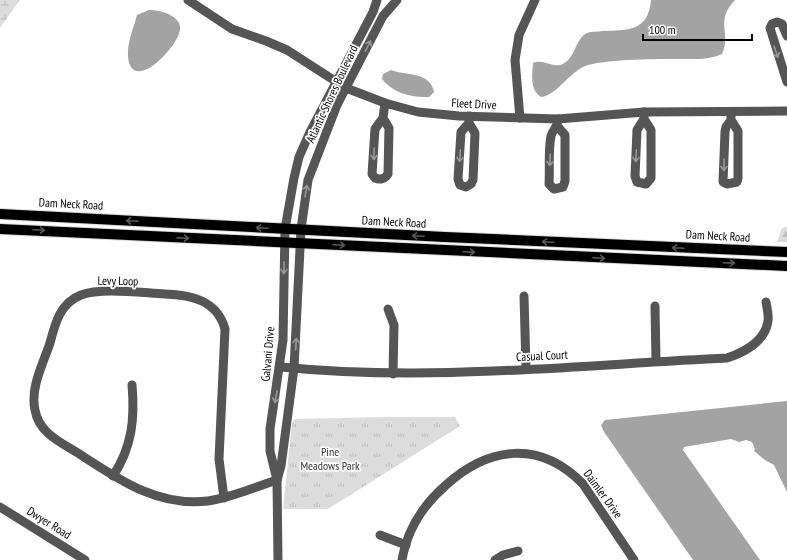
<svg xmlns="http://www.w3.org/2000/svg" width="787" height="560" font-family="'PT Sans Narrow',sans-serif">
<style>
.forest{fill:url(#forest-firs)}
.wetland{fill:url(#wetland-marsh)}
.park{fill:url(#park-tufts)}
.water{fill:#a3a3a3}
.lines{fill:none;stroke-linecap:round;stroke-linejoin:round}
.major-casing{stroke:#dbdbdb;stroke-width:12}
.minor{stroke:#555;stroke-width:9}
.major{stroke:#000;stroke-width:10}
.oneway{stroke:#999}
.oneway2{stroke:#595959}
.labels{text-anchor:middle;stroke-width:3.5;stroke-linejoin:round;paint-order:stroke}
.street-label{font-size:12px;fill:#000;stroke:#fff}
.park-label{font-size:12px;fill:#333;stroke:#fff}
</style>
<defs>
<pattern id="forest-firs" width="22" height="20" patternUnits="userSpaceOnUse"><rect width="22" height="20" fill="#dcdcdc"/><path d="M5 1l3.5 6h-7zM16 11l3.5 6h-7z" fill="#bbb"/></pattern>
<pattern id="wetland-marsh" width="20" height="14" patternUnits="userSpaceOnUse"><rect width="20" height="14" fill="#dcdcdc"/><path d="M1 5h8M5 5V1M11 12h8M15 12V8" fill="none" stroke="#bbb"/></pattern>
<pattern id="park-tufts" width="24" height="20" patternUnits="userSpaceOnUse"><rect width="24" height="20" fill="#dcdcdc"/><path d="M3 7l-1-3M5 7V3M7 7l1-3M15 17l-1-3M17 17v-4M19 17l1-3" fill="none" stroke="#bbb"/></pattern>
</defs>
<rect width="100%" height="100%" fill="#fff"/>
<polygon class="forest" points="787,227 787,242 777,242 782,228"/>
<polygon class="wetland" points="0,0 20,0 0,28"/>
<polygon class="park" points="386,417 455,417 460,426 328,509 283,509 292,423 295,419"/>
<g class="water">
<path d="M651,0H735C714,22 732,33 722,54C709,60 695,59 680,59C656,59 611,59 588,65C569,71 558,95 541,97C530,90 532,75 533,63C543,58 554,69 563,64C576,57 575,39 587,33C591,31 598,32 602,31C628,30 648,32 651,0Z"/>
<path d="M149,10C159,10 177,14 180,26C184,42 131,98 128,56C127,42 134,27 137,15Z"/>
<path d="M391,70C406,76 430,71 434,92L429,97C412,98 393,93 382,79L383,74Z"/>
<polygon points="787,401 787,492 774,465 765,460 754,451 755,449 752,442 746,440 739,442 731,439 684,447 683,450 760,560 693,560 604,432 601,425 605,420"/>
</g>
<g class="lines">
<g class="major-casing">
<g id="major">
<polyline points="0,214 445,237 787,252"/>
<polyline points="0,229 787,266"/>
</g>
</g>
<g class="minor">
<polyline points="188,0 232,29 266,41 287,50 346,88 385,103 418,112 459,116 558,119 644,112 787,111"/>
<polyline points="787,36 782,24 777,22 772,24 770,28 787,82"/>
<polyline points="731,112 731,120 738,131 738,178 737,182 727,184 723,182 725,132 726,127 731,120"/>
<path d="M383,118L389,128L388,174C385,179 380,180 375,178L372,174L375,129L383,118L385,103"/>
<polyline points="520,118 515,60 519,35 535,0"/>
<path d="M558,119C558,127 553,129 551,136C548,151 550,168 549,184L554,189L563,187L565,181V135L558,127"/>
<polyline points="644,119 651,130 651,178 646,184 637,182 635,176 637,130 644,119 644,112"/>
<polyline points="469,123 461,132 458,179 460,185 466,187 471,184 473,180 475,133 469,123 469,116"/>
<polyline points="524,296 526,368"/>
<polyline points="655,306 656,361"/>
<polyline points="388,309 394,325 393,374"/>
<path d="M281,367C429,382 578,365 727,358C745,352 765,342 768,321C769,315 767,308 766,302"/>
<path d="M113,476C132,447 135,419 132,385"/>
<polyline points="277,480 281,466 294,368 301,229 308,180 337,105 383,16 397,0"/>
<path d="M224,498L219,459L225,329C217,300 191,295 165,294C143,293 101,287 81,295C60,303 55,324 50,343C43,364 30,388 35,410C39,433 60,442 78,453C118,479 157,507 208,501C231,498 255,487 277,480"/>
<polyline points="0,507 85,560"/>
<polyline points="380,535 406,545"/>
<polyline points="278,560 277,480 270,451 270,429 283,340 285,229 294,178 299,157 310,132 373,12 377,0"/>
<path d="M402,560C407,530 423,505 446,485C489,446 540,440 583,484L634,560"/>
<polyline points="495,560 503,555 518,551"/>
</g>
<use href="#major" class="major"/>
</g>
<defs><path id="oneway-shaft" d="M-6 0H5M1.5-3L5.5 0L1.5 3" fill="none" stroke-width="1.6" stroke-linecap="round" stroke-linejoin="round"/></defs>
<g class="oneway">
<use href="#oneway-shaft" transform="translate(368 46) rotate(-63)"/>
<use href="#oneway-shaft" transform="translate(776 52) rotate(71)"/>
<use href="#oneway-shaft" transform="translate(374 154) rotate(92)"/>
<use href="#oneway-shaft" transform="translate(460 156) rotate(93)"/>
<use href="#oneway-shaft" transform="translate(636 156) rotate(93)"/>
<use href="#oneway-shaft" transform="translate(550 160) rotate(93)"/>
<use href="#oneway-shaft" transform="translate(724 165) rotate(91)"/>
<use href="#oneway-shaft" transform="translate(306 191) rotate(-81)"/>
<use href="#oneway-shaft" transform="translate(284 268) rotate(91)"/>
<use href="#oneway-shaft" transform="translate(296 344) rotate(-87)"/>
<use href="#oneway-shaft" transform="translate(276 397) rotate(100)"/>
</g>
<g class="oneway2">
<use href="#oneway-shaft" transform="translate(132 221) rotate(-177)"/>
<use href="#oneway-shaft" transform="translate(262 228) rotate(-177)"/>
<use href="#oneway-shaft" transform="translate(39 230) rotate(3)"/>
<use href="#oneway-shaft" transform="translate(418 236) rotate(-177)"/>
<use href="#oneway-shaft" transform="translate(183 238) rotate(3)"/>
<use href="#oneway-shaft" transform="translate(548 242) rotate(-177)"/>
<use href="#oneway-shaft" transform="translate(339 245) rotate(3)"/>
<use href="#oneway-shaft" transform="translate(678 248) rotate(-177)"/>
<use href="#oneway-shaft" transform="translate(469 252) rotate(3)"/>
<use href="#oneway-shaft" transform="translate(599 258) rotate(3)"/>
<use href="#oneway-shaft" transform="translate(729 263) rotate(2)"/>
</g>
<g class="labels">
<g class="street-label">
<text transform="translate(332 94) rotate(-65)" y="4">Atlantic Shores Boulevard</text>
<text transform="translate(474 104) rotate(3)" y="4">Fleet Drive</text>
<text transform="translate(71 204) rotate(3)" y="4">Dam Neck Road</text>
<text transform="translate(394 222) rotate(3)" y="4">Dam Neck Road</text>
<text transform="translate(718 236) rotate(3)" y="4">Dam Neck Road</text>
<text transform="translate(118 281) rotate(1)" y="4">Levy Loop</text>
<text transform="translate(268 354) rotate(-85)" y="4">Galvani Drive</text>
<text transform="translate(542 356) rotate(-3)" y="4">Casual Court</text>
<text transform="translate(603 494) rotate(54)" y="4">Daimler Drive</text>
<text transform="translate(49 523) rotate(32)" y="4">Dwyer Road</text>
</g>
<g class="park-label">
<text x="330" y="456">Pine<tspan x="330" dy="14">Meadows Park</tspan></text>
</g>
</g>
<path d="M643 34v6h109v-6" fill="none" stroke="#000000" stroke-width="2"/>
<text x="649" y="34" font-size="12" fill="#000000" stroke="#ffffff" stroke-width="3" paint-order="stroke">100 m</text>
</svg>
